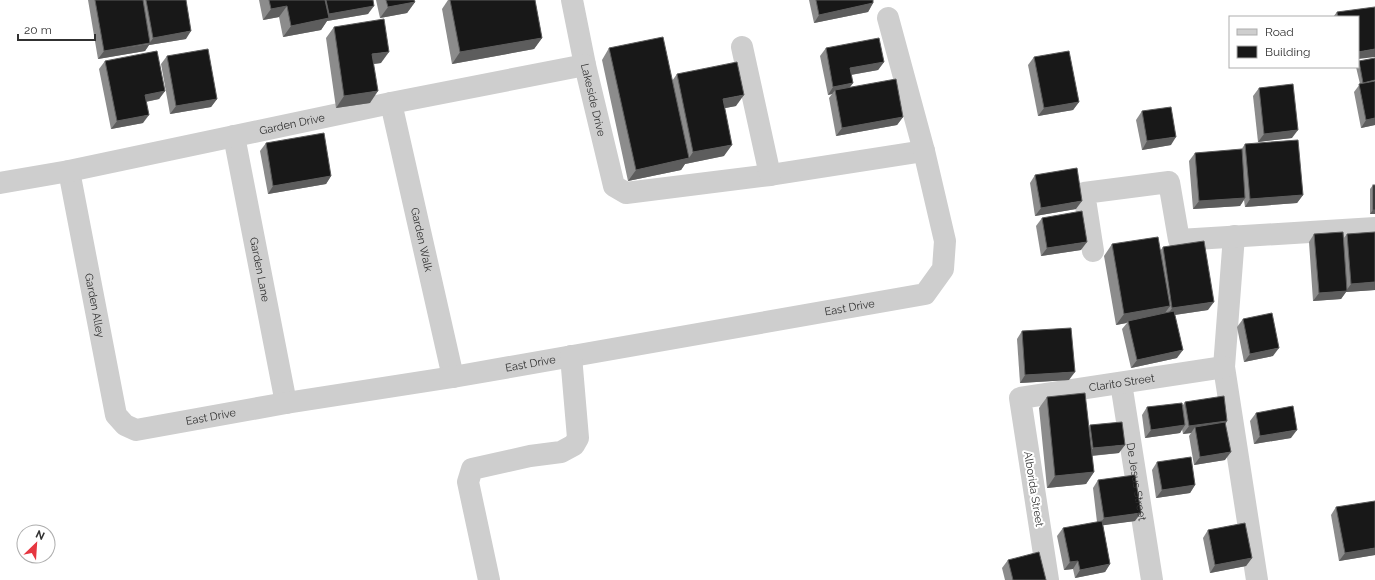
<svg xmlns="http://www.w3.org/2000/svg" width="1375" height="580" font-family="Raleway,sans-serif">
<style>
.lines{fill:none;stroke-linecap:round;stroke-linejoin:round}
.minor{stroke:#cecece;stroke-width:22}
.wall{fill:#8c8c8c}
.shaded-wall{fill:#5d5d5d}
.building{fill:#181818;stroke:#5d5d5d}
.labels{text-anchor:middle;stroke-width:4;stroke-linejoin:round;paint-order:stroke}
.street-label{font-size:11px;fill:#313131;stroke:#fff}
</style>
<rect width="100%" height="100%" fill="#fff"/>
<g class="lines">
<g class="minor">
<path id="s1" d="M572,0L585,65L614,186L626,193L770,175L924,151"/>
<polyline points="742,47 770,175"/>
<path id="s2" d="M391,103L453,377"/>
<path id="s3" d="M234,136L286,403"/>
<path id="s4" d="M69,171L116,415L125,425L136,430L286,403L453,377L925,294L943,269L945,241L924,151L888,18"/>
<path id="s5" d="M0,183L69,171L391,103L585,65"/>
<polyline points="1234,236 1224,367 1257,580"/>
<polyline points="1093,251 1084,193 1169,182 1179,240 1375,228"/>
<path id="s6" d="M1121,383L1152,580"/>
<polyline points="489,580 468,482 472,469 530,456 561,452 574,445 578,438 571,356"/>
<path id="s7" d="M1048,580L1020,398L1224,367"/>
</g>
</g>
<g class="wall">
<polygon points="88,0 186,0 186,39 149,45 145,51 98,59"/>
<polygon points="259,0 373,0 368,14 327,21 321,30 283,37 279,17 263,20"/>
<polygon points="376,0 414,0 415,2 407,13 380,18"/>
<polygon points="448,0 535,0 542,38 534,49 452,64 442,9"/>
<polygon points="809,0 873,0 873,3 868,12 814,23"/>
<polygon points="1337,12 1358,17 1333,17"/>
<polygon points="334,27 381,63 374,64 370,103 336,108 326,38"/>
<polygon points="609,48 672,81 677,74 736,106 725,108 724,156 685,164 681,170 628,181 602,60"/>
<polygon points="826,48 884,62 878,70 851,75 853,83 850,87 903,117 897,125 836,136 829,98 832,94 828,95 820,56"/>
<polygon points="167,56 217,99 211,107 170,114 161,64"/>
<polygon points="1034,57 1079,102 1073,110 1038,116 1028,65"/>
<polygon points="105,61 165,91 159,99 146,102 143,123 111,129 99,69"/>
<polygon points="1359,61 1375,125 1361,128 1354,92 1360,84 1356,67 1358,67 1358,63"/>
<polygon points="1259,88 1292,138 1258,142 1253,96"/>
<polygon points="1142,111 1171,145 1142,150 1136,120"/>
<polygon points="266,143 331,176 326,184 268,194 260,151"/>
<polygon points="1245,144 1303,195 1297,203 1245,207 1244,200 1240,206 1193,209 1189,161 1195,153 1241,150"/>
<polygon points="1035,175 1076,209 1035,216 1030,183"/>
<polygon points="1373,185 1375,214 1370,214 1370,189"/>
<polygon points="1042,218 1081,250 1041,256 1036,226"/>
<polygon points="1314,234 1343,239 1347,234 1375,290 1346,292 1341,299 1313,301 1309,242"/>
<polygon points="1112,244 1160,251 1163,247 1208,310 1175,315 1177,358 1131,368 1122,329 1127,323 1116,325 1104,256"/>
<polygon points="1243,319 1273,356 1244,362 1237,327"/>
<polygon points="1022,331 1069,380 1020,383 1017,339"/>
<polygon points="1047,397 1089,427 1090,425 1119,453 1092,456 1094,472 1086,484 1047,488 1039,408"/>
<polygon points="1185,402 1227,421 1226,423 1225,460 1194,465 1189,436 1191,433 1183,434 1182,429 1180,433 1145,438 1142,415 1147,407 1183,405"/>
<polygon points="1256,413 1291,438 1254,444 1250,421"/>
<polygon points="1157,462 1195,485 1190,493 1156,498 1152,470"/>
<polygon points="1098,480 1135,521 1103,525 1110,564 1105,572 1075,578 1073,569 1064,570 1057,536 1063,528 1097,522 1093,488"/>
<polygon points="1336,507 1375,555 1339,561 1331,515"/>
<polygon points="1208,530 1252,558 1246,566 1210,573 1203,538"/>
<polygon points="1008,560 1046,580 1005,580 1002,568"/>
</g>
<g class="shaded-wall">
<polygon points="415,2 407,13 380,18 388,7"/>
<polygon points="873,3 868,12 814,23 819,15"/>
<polygon points="287,6 279,17 263,20 271,9"/>
<polygon points="374,6 368,14 327,21 321,30 283,37 291,26 325,19 329,14"/>
<polygon points="191,31 186,39 149,45 145,51 98,59 104,51 149,44 153,38"/>
<polygon points="542,38 534,49 452,64 460,52"/>
<polygon points="1375,49 1375,57 1358,59 1358,52"/>
<polygon points="389,52 381,63 364,65 372,54"/>
<polygon points="884,62 878,70 844,76 850,68"/>
<polygon points="853,83 847,91 835,90 832,94 828,95 833,87"/>
<polygon points="165,91 159,99 139,103 145,95"/>
<polygon points="378,91 370,103 336,108 344,96"/>
<polygon points="744,95 736,106 715,110 723,99"/>
<polygon points="217,99 211,107 170,114 176,106"/>
<polygon points="1079,102 1073,110 1038,116 1044,108"/>
<polygon points="149,115 143,123 111,129 117,121"/>
<polygon points="903,117 897,125 836,136 842,128"/>
<polygon points="1375,118 1375,125 1361,128 1366,120"/>
<polygon points="1298,130 1292,138 1258,142 1264,134"/>
<polygon points="1176,137 1171,145 1142,150 1147,141"/>
<polygon points="732,145 724,156 685,164 681,170 628,181 636,170 689,158 693,152"/>
<polygon points="331,176 326,184 268,194 273,186"/>
<polygon points="1303,195 1297,203 1245,207 1250,199"/>
<polygon points="1245,198 1240,206 1193,209 1199,201"/>
<polygon points="1082,201 1076,209 1035,216 1041,208"/>
<polygon points="1373,210 1375,210 1375,214 1370,214"/>
<polygon points="1087,242 1081,250 1041,256 1047,248"/>
<polygon points="1375,282 1375,290 1346,292 1341,299 1313,301 1319,293 1346,291 1351,284"/>
<polygon points="1214,302 1208,310 1167,316 1172,308"/>
<polygon points="1170,306 1162,317 1128,321 1126,323 1116,325 1124,314"/>
<polygon points="1279,348 1273,356 1244,362 1250,354"/>
<polygon points="1183,350 1177,358 1131,368 1137,360"/>
<polygon points="1075,372 1069,380 1020,383 1025,375"/>
<polygon points="1227,421 1222,429 1195,427 1191,433 1183,434 1189,426"/>
<polygon points="1185,425 1180,433 1145,438 1151,430"/>
<polygon points="1297,430 1291,438 1254,444 1260,436"/>
<polygon points="1125,445 1119,453 1088,456 1093,448"/>
<polygon points="1231,452 1225,460 1194,465 1200,457"/>
<polygon points="1094,472 1086,484 1047,488 1055,476"/>
<polygon points="1195,485 1190,493 1156,498 1162,490"/>
<polygon points="1141,513 1135,521 1098,526 1104,518"/>
<polygon points="1375,548 1375,555 1339,561 1345,553"/>
<polygon points="1252,558 1246,566 1210,573 1215,565"/>
<polygon points="1078,561 1073,569 1064,570 1070,562"/>
<polygon points="1110,564 1105,572 1075,578 1080,570"/>
</g>
<g class="building">
<polygon points="95,0 143,0 150,43 104,51"/>
<polygon points="146,0 186,0 191,31 153,38"/>
<polygon points="269,0 325,0 329,18 291,26 287,6 271,9"/>
<polygon points="326,0 373,0 374,6 329,14"/>
<polygon points="386,0 414,0 415,2 388,7"/>
<polygon points="450,0 535,0 542,38 460,52"/>
<polygon points="816,0 873,0 873,3 819,15"/>
<polygon points="1375,7 1375,49 1358,52 1358,17 1338,17 1337,12"/>
<polygon points="384,19 389,52 372,54 378,91 344,96 334,27"/>
<polygon points="663,37 689,158 636,170 609,48"/>
<polygon points="879,38 884,62 850,68 853,83 833,87 826,48"/>
<polygon points="208,49 217,99 176,106 167,56"/>
<polygon points="157,51 165,91 145,95 149,115 117,121 105,61"/>
<polygon points="1069,51 1079,102 1044,108 1034,57"/>
<polygon points="1375,58 1375,80 1363,83 1359,61"/>
<polygon points="737,62 744,95 723,99 732,145 693,152 677,74"/>
<polygon points="896,79 903,117 842,128 835,90"/>
<polygon points="1375,81 1375,118 1366,120 1359,84"/>
<polygon points="1293,84 1298,130 1264,134 1259,88"/>
<polygon points="1171,107 1176,137 1147,141 1142,111"/>
<polygon points="324,133 331,176 273,186 266,143"/>
<polygon points="1298,140 1303,195 1250,199 1245,144"/>
<polygon points="1242,149 1245,198 1199,201 1195,153"/>
<polygon points="1077,168 1082,201 1041,208 1035,175"/>
<rect x="1373" y="185" width="2" height="25"/>
<polygon points="1082,211 1087,242 1047,248 1042,218"/>
<polygon points="1343,232 1347,291 1319,293 1314,234"/>
<polygon points="1375,232 1375,282 1351,284 1347,234"/>
<polygon points="1158,237 1170,306 1124,314 1112,244"/>
<polygon points="1204,241 1214,302 1172,308 1163,247"/>
<polygon points="1174,311 1183,350 1137,360 1128,321"/>
<polygon points="1272,313 1279,348 1250,354 1243,319"/>
<polygon points="1071,328 1075,372 1025,375 1022,331"/>
<polygon points="1085,393 1094,472 1055,476 1047,397"/>
<polygon points="1224,396 1227,421 1189,426 1185,402"/>
<polygon points="1182,403 1185,425 1151,430 1147,407"/>
<polygon points="1293,406 1297,430 1260,436 1256,413"/>
<polygon points="1122,422 1125,445 1093,448 1090,425"/>
<polygon points="1225,422 1231,452 1200,457 1195,427"/>
<polygon points="1191,457 1195,485 1162,490 1157,462"/>
<polygon points="1135,475 1141,513 1104,518 1098,480"/>
<polygon points="1375,501 1375,548 1345,553 1336,507"/>
<polygon points="1102,521 1110,564 1080,570 1078,561 1070,562 1063,528"/>
<polygon points="1245,523 1252,558 1215,565 1208,530"/>
<polygon points="1039,552 1046,580 1013,580 1008,560"/>
</g>
<g class="labels">
<g class="street-label">
<text dy="4" stroke="none"><textPath href="#s1" startOffset="102">Lakeside Drive</textPath></text>
<text dy="4" stroke="none"><textPath href="#s5" startOffset="298">Garden Drive</textPath></text>
<text dy="4" stroke="none"><textPath href="#s2" startOffset="140">Garden Walk</textPath></text>
<text dy="4" stroke="none"><textPath href="#s3" startOffset="136">Garden Lane</textPath></text>
<text dy="4" stroke="none"><textPath href="#s4" startOffset="137">Garden Alley</textPath></text>
<text dy="4" stroke="none"><textPath href="#s4" startOffset="998">East Drive</textPath></text>
<text dy="4" stroke="none"><textPath href="#s4" startOffset="674">East Drive</textPath></text>
<text dy="4" stroke="none"><textPath href="#s7" startOffset="287">Clarito Street</textPath></text>
<text dy="4" stroke="none"><textPath href="#s4" startOffset="350">East Drive</textPath></text>
<text dy="4" stroke="none"><textPath href="#s6" startOffset="100">De Jesus Street</textPath></text>
<text transform="translate(1034 489) rotate(81)" y="4">Alborida Street</text>
</g>
</g>
<rect x="1229" y="16" width="130" height="52" fill="#ffffff" stroke="#adadad"/>
<rect x="1237" y="29" width="20" height="6" fill="#cecece" stroke="#adadad"/>
<text x="1265" y="36" font-size="12" fill="#313131">Road</text>
<rect x="1237" y="46" width="20" height="12" fill="#181818" stroke="#adadad"/>
<text x="1265" y="56" font-size="12" fill="#313131">Building</text>
<g transform="translate(36 544) rotate(25)"><circle r="19" fill="#ffffff" stroke="#adadad"/>
<path d="M0-3L7 15L0 10L-7 15Z" fill="#e63640"/>
<text y="-6" font-size="11" font-weight="bold" text-anchor="middle" fill="#313131">N</text>
</g>
<path d="M18 34v6h77v-6" fill="none" stroke="#313131" stroke-width="2"/>
<text x="24" y="34" font-size="12" fill="#313131" stroke="#ffffff" stroke-width="3" paint-order="stroke">20 m</text>
</svg>
